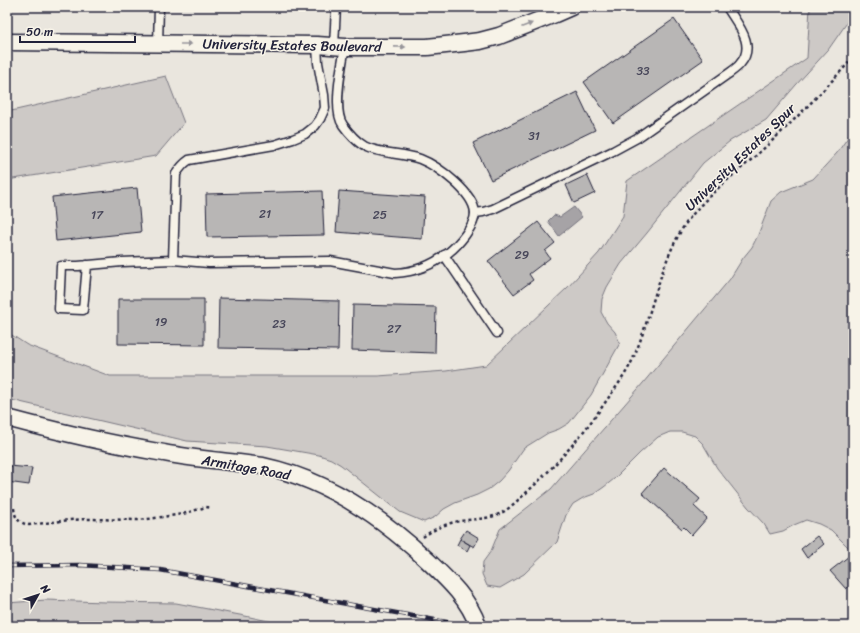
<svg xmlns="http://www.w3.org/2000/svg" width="860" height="633" font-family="Sriracha,sans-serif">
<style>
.green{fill:#cdc9c6;stroke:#787680}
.water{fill:#a6a3a6;stroke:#716f7b}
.building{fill:#b8b6b5;stroke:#22223b}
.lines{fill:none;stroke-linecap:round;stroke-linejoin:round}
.service-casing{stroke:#22223b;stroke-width:11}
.minor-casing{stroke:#22223b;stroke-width:19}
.path{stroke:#22223b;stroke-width:2.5;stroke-dasharray:3 3;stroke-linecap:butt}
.service{stroke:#f7f3e8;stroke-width:8}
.minor{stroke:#f7f3e8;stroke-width:16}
.rail-casing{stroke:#22223b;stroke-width:4.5}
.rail{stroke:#f7f3e8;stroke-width:3;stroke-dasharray:9;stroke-linecap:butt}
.oneway{fill:#97959a}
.labels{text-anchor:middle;stroke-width:3;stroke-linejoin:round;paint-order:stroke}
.number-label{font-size:12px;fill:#48475a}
.street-label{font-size:14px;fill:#22223b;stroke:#f7f3e8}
</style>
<rect width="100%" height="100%" fill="#eae6de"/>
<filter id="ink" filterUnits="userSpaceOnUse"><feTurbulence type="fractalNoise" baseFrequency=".025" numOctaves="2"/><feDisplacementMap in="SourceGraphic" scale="8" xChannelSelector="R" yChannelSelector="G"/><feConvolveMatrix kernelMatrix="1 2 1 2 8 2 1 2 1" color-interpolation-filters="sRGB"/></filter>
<g filter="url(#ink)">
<g class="green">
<polygon points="810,7 853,7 853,14 828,50 796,85 766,120 730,141 703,163 647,233 621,264 607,287 602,299 601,312 607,323 615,332 620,343 591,395 569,423 559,429 548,433 524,448 508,471 499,481 489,489 477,495 455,503 444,509 435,517 424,522 400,512 341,465 331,459 319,455 267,446 187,441 7,399 7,332 27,345 110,376 378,376 446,371 486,365 568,287 599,253 623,216 627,181 807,58"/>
<polygon points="166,76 184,123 156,156 7,180 7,112"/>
<polygon points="853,130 853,552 831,530 819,524 806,520 794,525 783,531 770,534 764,524 748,507 725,478 717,468 703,444 695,436 682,432 670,432 658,437 640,453 614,479 604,487 594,494 583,498 573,504 566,515 557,542 524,574 500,588 487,586 482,574 483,562 491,551 500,529 551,489 638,389 730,279 743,258 752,247 758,235 771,201 781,192 813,179 837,153"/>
<polygon points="46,600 105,602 176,603 245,616 273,622 285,626 7,626 7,603"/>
</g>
<polygon class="water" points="574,207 582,217 559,236 548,221 554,215 560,217"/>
<g class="building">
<polygon points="674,19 703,60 613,123 584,82"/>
<polygon points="577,92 595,130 491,180 473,143"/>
<polygon points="587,175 595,193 574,203 566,185"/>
<polygon points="137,188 141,232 56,241 52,197"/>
<polygon points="322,191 324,235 207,237 206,194"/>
<polygon points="339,191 425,197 422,239 336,232"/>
<polygon points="538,222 555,243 545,251 550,258 529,274 533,280 514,294 488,261"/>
<polygon points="219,298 339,301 338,350 218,348"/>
<polygon points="118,299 204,299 204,345 118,344"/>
<polygon points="353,305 436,307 435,353 352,350"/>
<polygon points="9,466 32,468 29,485 7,482"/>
<polygon points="664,468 700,499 694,506 707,518 692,535 684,527 682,529 642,493"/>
<polygon points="466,530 479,538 474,547 460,539"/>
<polygon points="817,536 824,544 807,558 801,549"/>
<polygon points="460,539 470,545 467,551 457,545"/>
<polygon points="849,556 853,561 853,583 846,589 830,571"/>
</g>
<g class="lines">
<g class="service-casing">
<g id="service">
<polyline points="158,44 159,7"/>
<polyline points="334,46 336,7"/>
<path d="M475,213L483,212L493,209L613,151L637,138L728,74C732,71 737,68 740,64C757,45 737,24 727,7"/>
<polyline points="444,255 497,333"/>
<path d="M173,260L176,174C180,168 183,164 189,160L274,145L293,139L305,134L315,126L320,119L325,108L324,95L318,63L317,45"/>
<path d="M87,265L83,310L59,309L61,266H78L122,262L173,260L209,263L330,261L395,273C415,272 433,265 448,253C458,245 475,226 475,213C474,193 438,166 420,159C403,153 379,154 364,146C356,141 348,132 343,125C332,110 342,64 345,47"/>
</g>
</g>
<g class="minor-casing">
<g id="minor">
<polyline points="7,42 317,45 345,47 427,47 464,43 480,41 499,36 555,14 571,7"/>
<path d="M7,418C59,432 111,444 164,453C189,458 214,460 239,463C247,464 255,465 263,466C325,479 381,517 427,560C447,579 469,599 478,626"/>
</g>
</g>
<g class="path">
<path d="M14,508C15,519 19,523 29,525L69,520L88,519L138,520L148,519L183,514L206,507L211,508"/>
<path d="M423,537C434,529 447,523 460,521C479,518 495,520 510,507C548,475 581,438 609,397C617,386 626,374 632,361C652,317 658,267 684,226C704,196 735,175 761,151C793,122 824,90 853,58"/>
</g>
<use href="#service" class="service"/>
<use href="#minor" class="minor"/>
<g class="rail-casing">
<polyline id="rail" points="7,566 80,565 160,570 468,626"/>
</g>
<use href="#rail" class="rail"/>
</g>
<defs><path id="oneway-solid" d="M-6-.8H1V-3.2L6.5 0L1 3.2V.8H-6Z"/></defs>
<g class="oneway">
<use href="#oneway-solid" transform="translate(527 25) rotate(-21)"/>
<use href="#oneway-solid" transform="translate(186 44)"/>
<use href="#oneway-solid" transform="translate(400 47) rotate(1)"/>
</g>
</g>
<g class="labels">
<g class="number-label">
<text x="643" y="75">33</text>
<text x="534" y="140">31</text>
<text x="265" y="218">21</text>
<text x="97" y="219">17</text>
<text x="380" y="219">25</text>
<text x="522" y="259">29</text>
<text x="161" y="326">19</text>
<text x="279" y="328">23</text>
<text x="394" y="333">27</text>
</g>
<g class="street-label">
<text transform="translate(292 45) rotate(1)" y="5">University Estates Boulevard</text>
<text transform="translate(740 157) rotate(-44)" y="5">University Estates Spur</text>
<text transform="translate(246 467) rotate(10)" y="5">Armitage Road</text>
</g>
</g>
<rect width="860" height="633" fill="none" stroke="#f7f3e8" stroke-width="24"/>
<rect x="12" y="12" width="836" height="609" fill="none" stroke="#22223b" stroke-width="1.5" filter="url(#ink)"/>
<g transform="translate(38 595) rotate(51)" stroke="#f7f3e8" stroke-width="3" paint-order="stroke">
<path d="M0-3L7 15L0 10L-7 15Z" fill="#22223b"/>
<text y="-6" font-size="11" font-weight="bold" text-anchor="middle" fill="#22223b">N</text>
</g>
<path d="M20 36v6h115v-6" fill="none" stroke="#22223b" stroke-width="2"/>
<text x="26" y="36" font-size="12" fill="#22223b" stroke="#f7f3e8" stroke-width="3" paint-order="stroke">50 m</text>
</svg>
